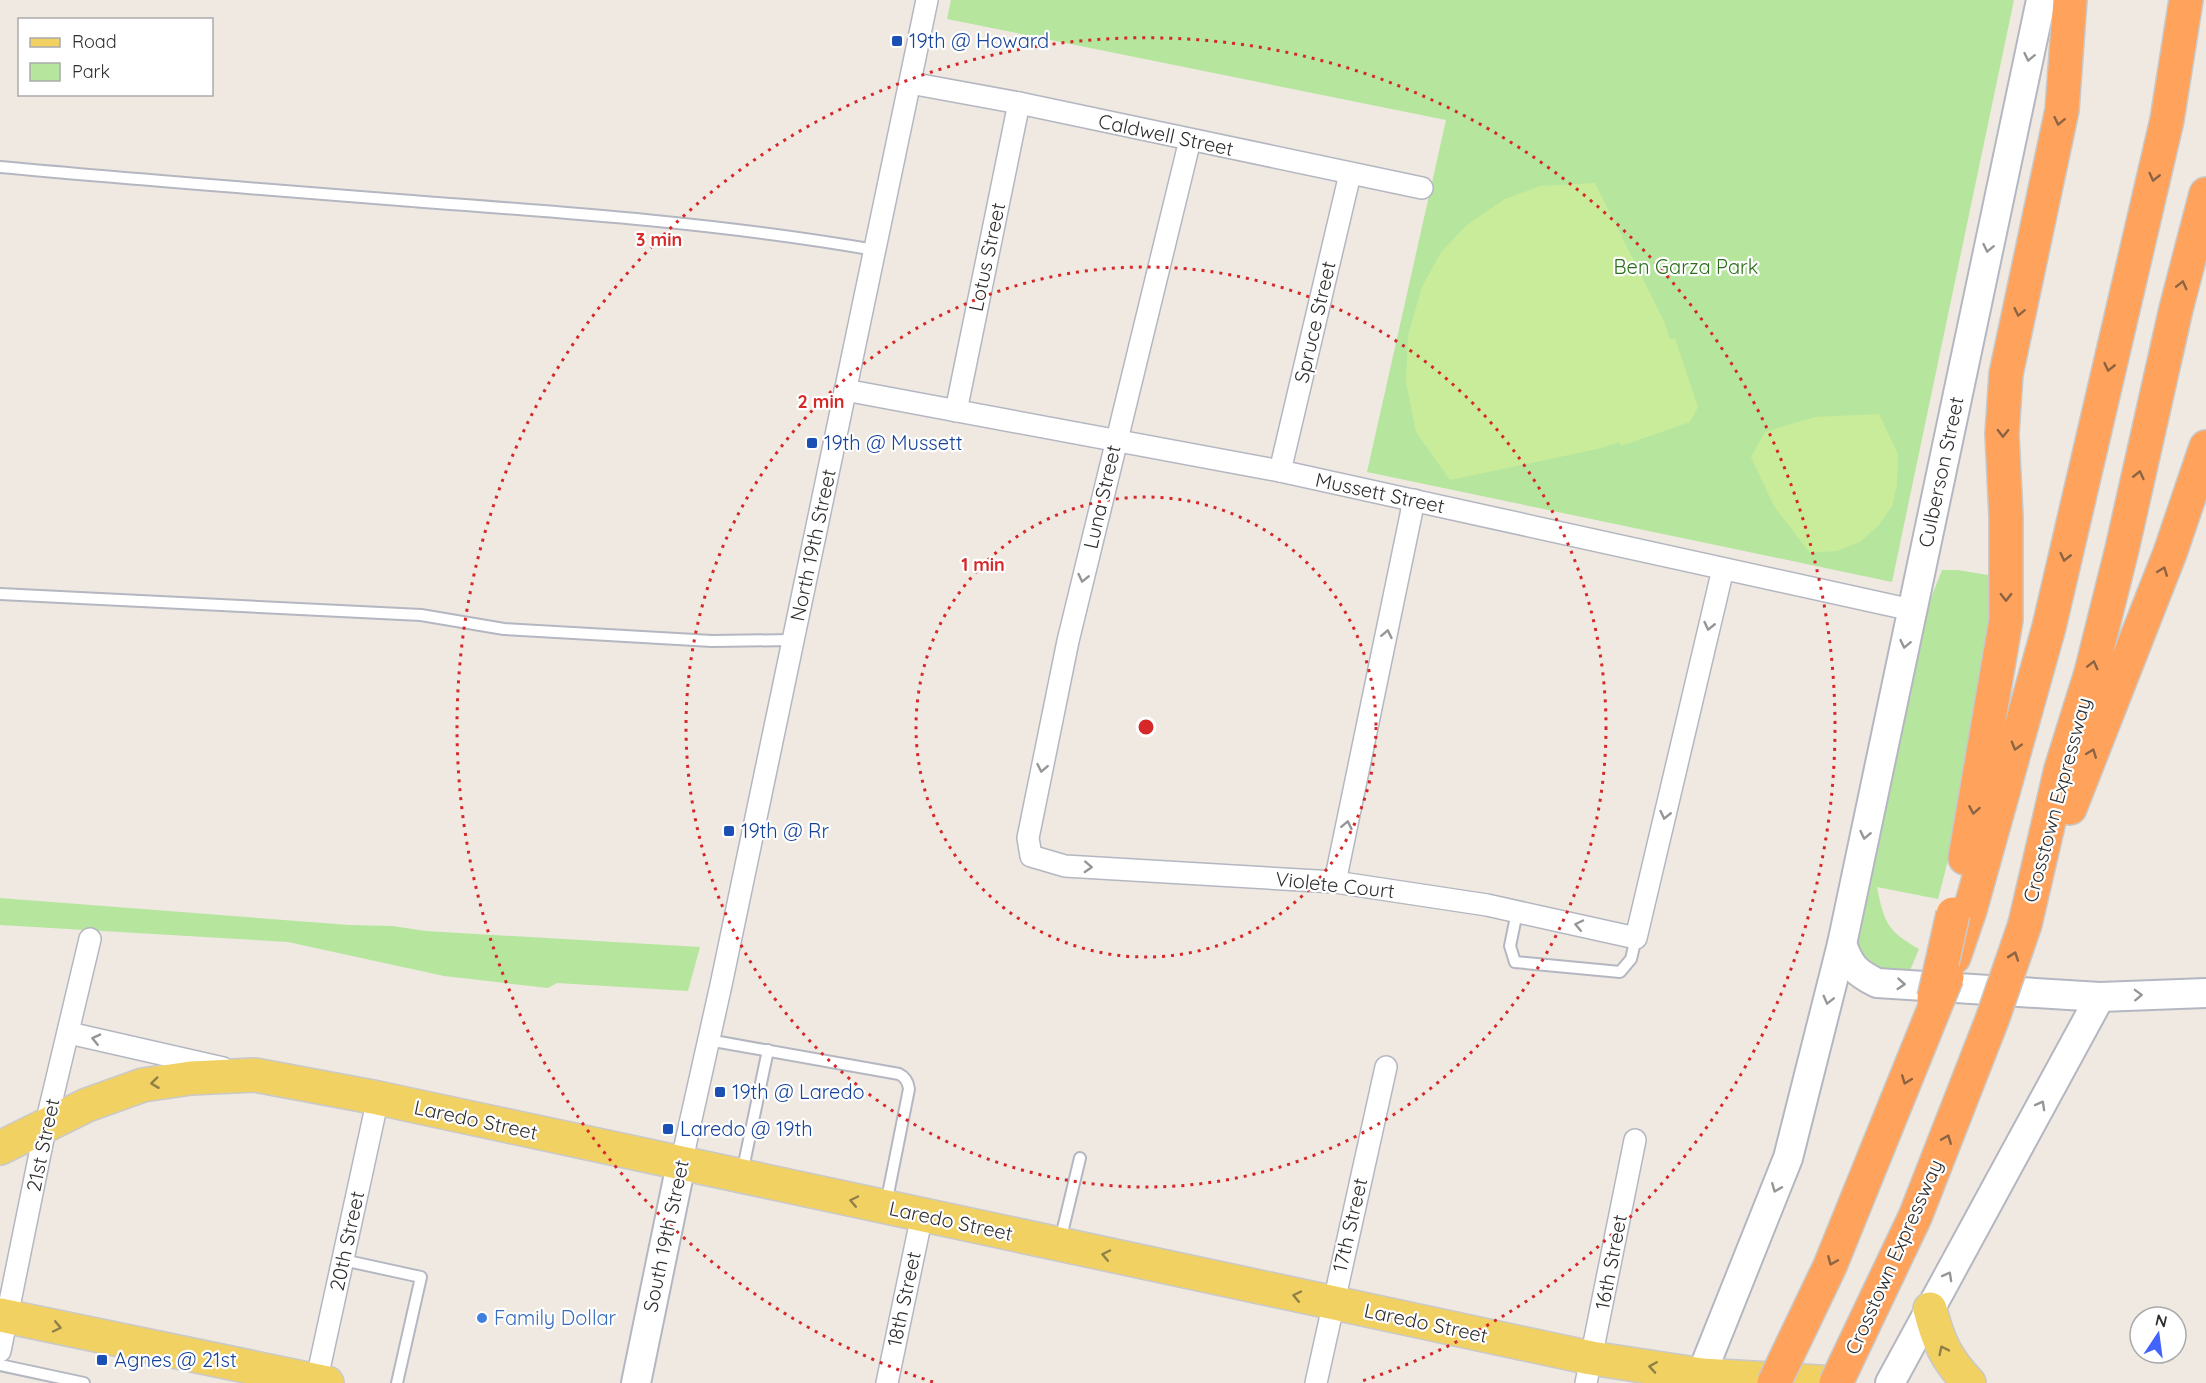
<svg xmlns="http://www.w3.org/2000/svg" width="2206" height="1383" font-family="Quicksand,sans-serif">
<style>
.green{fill:#b6e59e}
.pitch{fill:#c9ec9a}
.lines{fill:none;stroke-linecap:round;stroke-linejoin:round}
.lane-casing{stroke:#b4b7c1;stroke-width:14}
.street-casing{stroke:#b4b7c1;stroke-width:24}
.secondary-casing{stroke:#b4b7c1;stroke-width:32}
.primary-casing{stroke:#c9c9c9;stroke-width:36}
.highway-casing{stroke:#c9c9c9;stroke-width:36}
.lane{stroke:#fff;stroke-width:10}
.street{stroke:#fff;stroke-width:21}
.secondary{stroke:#fff;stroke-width:28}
.primary{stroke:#f2d163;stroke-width:33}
.highway{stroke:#ffa35c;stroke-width:33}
.highway-bridge-casing{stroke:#c9c9c9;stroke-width:36;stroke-linecap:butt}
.highway-bridge{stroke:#ffa35c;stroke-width:33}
.oneway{stroke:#969696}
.oneway2{stroke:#8c6343}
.oneway3{stroke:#908048}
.ring{fill:none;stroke:#d62828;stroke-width:3;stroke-dasharray:3 6}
.transit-dot{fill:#1a4fb4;stroke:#fff;stroke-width:2}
.shop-dot{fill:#3f7fe0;stroke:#fff;stroke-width:2}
.labels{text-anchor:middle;stroke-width:4.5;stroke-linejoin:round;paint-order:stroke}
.transit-label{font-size:20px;fill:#164399;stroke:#fff;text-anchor:start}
.street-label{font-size:20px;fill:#2e2e2e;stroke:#fff}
.park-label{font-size:20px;fill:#2c6e1b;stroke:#fff}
.shop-label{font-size:20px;fill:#366cbe;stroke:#fff;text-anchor:start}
.centre{fill:#d62828;stroke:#fff;stroke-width:3}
.ring-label{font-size:18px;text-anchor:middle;font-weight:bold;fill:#d62828;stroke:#fff;stroke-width:4.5;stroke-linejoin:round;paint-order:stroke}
</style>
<rect width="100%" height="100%" fill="#efe9e1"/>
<g class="green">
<polygon points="951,0 2014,0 1892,582 1367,472 1446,120 947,19"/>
<path d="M1942,570H1958L1994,576L1988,654L1964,798L1938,899L1877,887C1884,922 1887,931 1919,949L1909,973H1890L1866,960L1854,942L1927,608Z"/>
<polygon points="0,898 349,925 392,926 426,931 700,947 688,991 557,983 548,988 444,976 288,942 0,925"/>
</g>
<g class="pitch">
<polygon points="1595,183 1664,321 1670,339 1675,338 1698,407 1690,422 1621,446 1619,442 1602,448 1450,480 1416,432 1406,383 1408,335 1422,287 1441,252 1467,225 1505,199 1540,186"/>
<polygon points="1879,414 1898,454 1897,485 1892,506 1878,526 1860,542 1837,551 1810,553 1774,506 1751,457 1765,432 1815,417"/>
</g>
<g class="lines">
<g class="lane-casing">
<g id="lane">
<path d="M0,167C141,180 283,191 424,202C575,213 726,224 875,250"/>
<polyline points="0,594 421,615 504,629 712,641 793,640"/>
<polyline points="1517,912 1510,946 1515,962 1620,972 1631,959 1636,938"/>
<path d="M708,1040L899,1074C905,1077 908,1081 909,1089L886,1204"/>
<polyline points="742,1173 768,1050"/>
<polyline points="1060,1241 1080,1158"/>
<polyline points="343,1260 421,1277 397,1383"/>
<polyline points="0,1365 84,1383"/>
</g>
</g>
<g class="street-casing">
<g id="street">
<polyline points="910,83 1019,103 1422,188"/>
<polyline points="1190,140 1068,641 1028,838 1031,856 1065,866 1335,882 1487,905 1636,938 1723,569"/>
<polyline points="845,390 1280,471 1912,610"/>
<polyline points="956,411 1019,103"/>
<polyline points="1280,471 1350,174"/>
<polyline points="1335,882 1414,500"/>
<polyline points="69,1033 223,1068"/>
<polyline points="681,1164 721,985 927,0"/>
<polyline points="0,1351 46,1124 90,939"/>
<polyline points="316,1383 378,1098"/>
<polyline points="887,1383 922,1215"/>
<polyline points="1316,1383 1386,1067"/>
<polyline points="1586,1383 1635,1140"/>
</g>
</g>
<g class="secondary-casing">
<g id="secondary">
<path d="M1842,944C1850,966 1855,972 1877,983L2100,997L2206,993"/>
<polyline points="636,1383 681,1164"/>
<polyline points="1698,1383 1788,1158 1842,944 2041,0"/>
<polyline points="1890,1383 2100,997"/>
</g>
</g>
<g class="primary-casing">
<g id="primary">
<polyline points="0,1148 87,1105 143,1085 191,1078 255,1075 378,1098 1591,1358 1702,1375 1836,1383"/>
<path d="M1930,1309C1938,1341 1946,1359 1969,1383"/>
<polyline points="0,1315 327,1383"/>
</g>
</g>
<g class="highway-casing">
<g id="highway">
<polyline points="2070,808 2170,553 2206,447"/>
<polyline points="1965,858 2006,620 2006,517 2002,434 2006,374 2062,110 2070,0"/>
<polyline points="2025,924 2061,769 2091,673 2122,549 2176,309 2206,194"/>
<polyline points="1954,957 1970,910 2049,627 2167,120 2186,0"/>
</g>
</g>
<use href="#lane" class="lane"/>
<use href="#street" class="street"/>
<use href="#secondary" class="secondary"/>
<use href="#primary" class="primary"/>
<use href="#highway" class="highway"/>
<g class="highway-bridge-casing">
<g id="highway-bridge">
<polyline points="1934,998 1953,914"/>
<polyline points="1774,1383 1830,1266 1947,977"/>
<polyline points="1836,1383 1915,1217 1992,1020 2025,924"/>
</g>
</g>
<use href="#highway-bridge" class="highway-bridge"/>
</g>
<defs><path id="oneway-chevron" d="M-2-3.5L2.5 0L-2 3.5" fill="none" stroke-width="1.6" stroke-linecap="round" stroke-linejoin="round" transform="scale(1.5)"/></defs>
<g class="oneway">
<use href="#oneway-chevron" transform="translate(2029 57) rotate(102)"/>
<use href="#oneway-chevron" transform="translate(1988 248) rotate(102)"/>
<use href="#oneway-chevron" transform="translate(1083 578) rotate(103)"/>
<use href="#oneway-chevron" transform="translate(1709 626) rotate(103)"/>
<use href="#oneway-chevron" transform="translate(1387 634) rotate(-78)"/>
<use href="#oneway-chevron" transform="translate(1905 644) rotate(102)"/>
<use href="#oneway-chevron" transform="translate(1042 768) rotate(101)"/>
<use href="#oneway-chevron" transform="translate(1665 815) rotate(103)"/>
<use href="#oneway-chevron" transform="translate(1347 825) rotate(-78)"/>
<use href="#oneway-chevron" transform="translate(1865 835) rotate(102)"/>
<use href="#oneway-chevron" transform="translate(1088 867) rotate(3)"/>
<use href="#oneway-chevron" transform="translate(1579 925) rotate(-168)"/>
<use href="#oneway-chevron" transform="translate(1901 984) rotate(4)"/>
<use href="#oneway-chevron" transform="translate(2138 995) rotate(-2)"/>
<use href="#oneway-chevron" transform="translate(1828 1000) rotate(104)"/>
<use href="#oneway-chevron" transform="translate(96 1039) rotate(-167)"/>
<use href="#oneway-chevron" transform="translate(2041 1105) rotate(-61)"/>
<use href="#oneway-chevron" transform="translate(1776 1188) rotate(112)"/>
<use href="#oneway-chevron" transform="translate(1948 1276) rotate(-61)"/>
</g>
<g class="oneway2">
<use href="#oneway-chevron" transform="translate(2059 121) rotate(102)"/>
<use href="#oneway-chevron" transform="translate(2154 177) rotate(103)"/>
<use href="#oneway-chevron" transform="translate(2182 285) rotate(-76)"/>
<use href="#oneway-chevron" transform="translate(2019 312) rotate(102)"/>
<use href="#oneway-chevron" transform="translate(2109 367) rotate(103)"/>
<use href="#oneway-chevron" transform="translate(2003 433) rotate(91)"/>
<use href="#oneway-chevron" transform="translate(2139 475) rotate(-77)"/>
<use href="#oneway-chevron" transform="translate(2065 557) rotate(103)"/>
<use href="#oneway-chevron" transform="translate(2163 571) rotate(-69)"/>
<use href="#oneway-chevron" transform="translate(2006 597) rotate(90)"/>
<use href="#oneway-chevron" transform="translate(2093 665) rotate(-76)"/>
<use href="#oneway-chevron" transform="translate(2016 746) rotate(106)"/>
<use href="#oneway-chevron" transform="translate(2092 753) rotate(-69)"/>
<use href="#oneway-chevron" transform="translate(1974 810) rotate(100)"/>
<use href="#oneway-chevron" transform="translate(2014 956) rotate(-71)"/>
<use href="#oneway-chevron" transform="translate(1906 1080) rotate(111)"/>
<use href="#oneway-chevron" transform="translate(1947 1139) rotate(-68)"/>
<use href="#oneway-chevron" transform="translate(1832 1261) rotate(113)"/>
</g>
<g class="oneway3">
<use href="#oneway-chevron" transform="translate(155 1083) rotate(173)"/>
<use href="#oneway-chevron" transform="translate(854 1201) rotate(-168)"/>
<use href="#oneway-chevron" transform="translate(1106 1255) rotate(-168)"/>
<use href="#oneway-chevron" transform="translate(1297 1296) rotate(-168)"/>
<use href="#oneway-chevron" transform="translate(57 1327) rotate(12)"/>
<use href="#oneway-chevron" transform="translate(1943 1350) rotate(-116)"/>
<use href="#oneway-chevron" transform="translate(1653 1367) rotate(-171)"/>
</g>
<g class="ring">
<circle cx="1146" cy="727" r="230"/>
<circle cx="1146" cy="727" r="460"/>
<path d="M933 1382A689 689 0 1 1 1359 1382"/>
</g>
<g class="transit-dot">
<rect x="891" y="35" width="12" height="12" rx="3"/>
<rect x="806" y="437" width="12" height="12" rx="3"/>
<rect x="723" y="825" width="12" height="12" rx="3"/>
<rect x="714" y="1086" width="12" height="12" rx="3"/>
<rect x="662" y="1123" width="12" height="12" rx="3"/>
<rect x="96" y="1354" width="12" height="12" rx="3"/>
</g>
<circle class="shop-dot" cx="482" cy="1318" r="6"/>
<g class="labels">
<g class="transit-label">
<text x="909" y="48">19th @ Howard</text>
<text x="824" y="450">19th @ Mussett</text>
<text x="741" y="838">19th @ Rr</text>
<text x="732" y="1099">19th @ Laredo</text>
<text x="680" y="1136">Laredo @ 19th</text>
<text x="114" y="1367">Agnes @ 21st</text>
</g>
<g class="street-label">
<text transform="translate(1166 135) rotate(12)" y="7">Caldwell Street</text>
<text transform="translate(987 257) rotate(-78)" y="7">Lotus Street</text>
<text transform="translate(1315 322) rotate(-77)" y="7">Spruce Street</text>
<text transform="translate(1941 472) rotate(-78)" y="7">Culberson Street</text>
<text transform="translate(1380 493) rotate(12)" y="7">Mussett Street</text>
<text transform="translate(1102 497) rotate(-77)" y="7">Luna Street</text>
<text transform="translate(813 545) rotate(-78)" y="7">North 19th Street</text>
<text transform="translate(2057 800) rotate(-75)" y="7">Crosstown Expressway</text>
<text transform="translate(1335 885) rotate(6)" y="7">Violete Court</text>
<text transform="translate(476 1120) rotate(12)" y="7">Laredo Street</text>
<text transform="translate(43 1145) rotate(-78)" y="7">21st Street</text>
<text transform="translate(951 1221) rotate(12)" y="7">Laredo Street</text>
<text transform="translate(1350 1225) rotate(-77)" y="7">17th Street</text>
<text transform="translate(666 1236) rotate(-78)" y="7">South 19th Street</text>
<text transform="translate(347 1241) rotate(-78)" y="7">20th Street</text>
<text transform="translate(1894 1257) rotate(-66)" y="7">Crosstown Expressway</text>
<text transform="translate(1611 1262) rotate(-79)" y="7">16th Street</text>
<text transform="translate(904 1299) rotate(-78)" y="7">18th Street</text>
<text transform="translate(1426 1323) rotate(12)" y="7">Laredo Street</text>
</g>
<g class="park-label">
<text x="1686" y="274">Ben Garza Park</text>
</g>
<g class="shop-label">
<text x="494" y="1325">Family Dollar</text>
</g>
</g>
<circle cx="1146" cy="727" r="9" class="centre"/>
<g class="ring-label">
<text x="659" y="246">3 min</text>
<text x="821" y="408">2 min</text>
<text x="983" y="571">1 min</text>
</g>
<rect x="18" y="18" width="195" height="78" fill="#ffffff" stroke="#ababab" stroke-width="1.5"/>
<rect x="30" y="38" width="30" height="9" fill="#f2d163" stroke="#ababab" stroke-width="1.5"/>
<text x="72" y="48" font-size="18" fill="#2e2e2e">Road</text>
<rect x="30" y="63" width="30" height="18" fill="#b6e59e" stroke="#ababab" stroke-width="1.5"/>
<text x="72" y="78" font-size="18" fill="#2e2e2e">Park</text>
<g transform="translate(2158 1335) rotate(13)"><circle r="28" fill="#ffffff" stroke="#ababab" stroke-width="1.5"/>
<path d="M0-4.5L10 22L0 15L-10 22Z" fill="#4264fb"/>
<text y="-9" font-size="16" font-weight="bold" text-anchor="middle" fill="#2e2e2e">N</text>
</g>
</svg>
